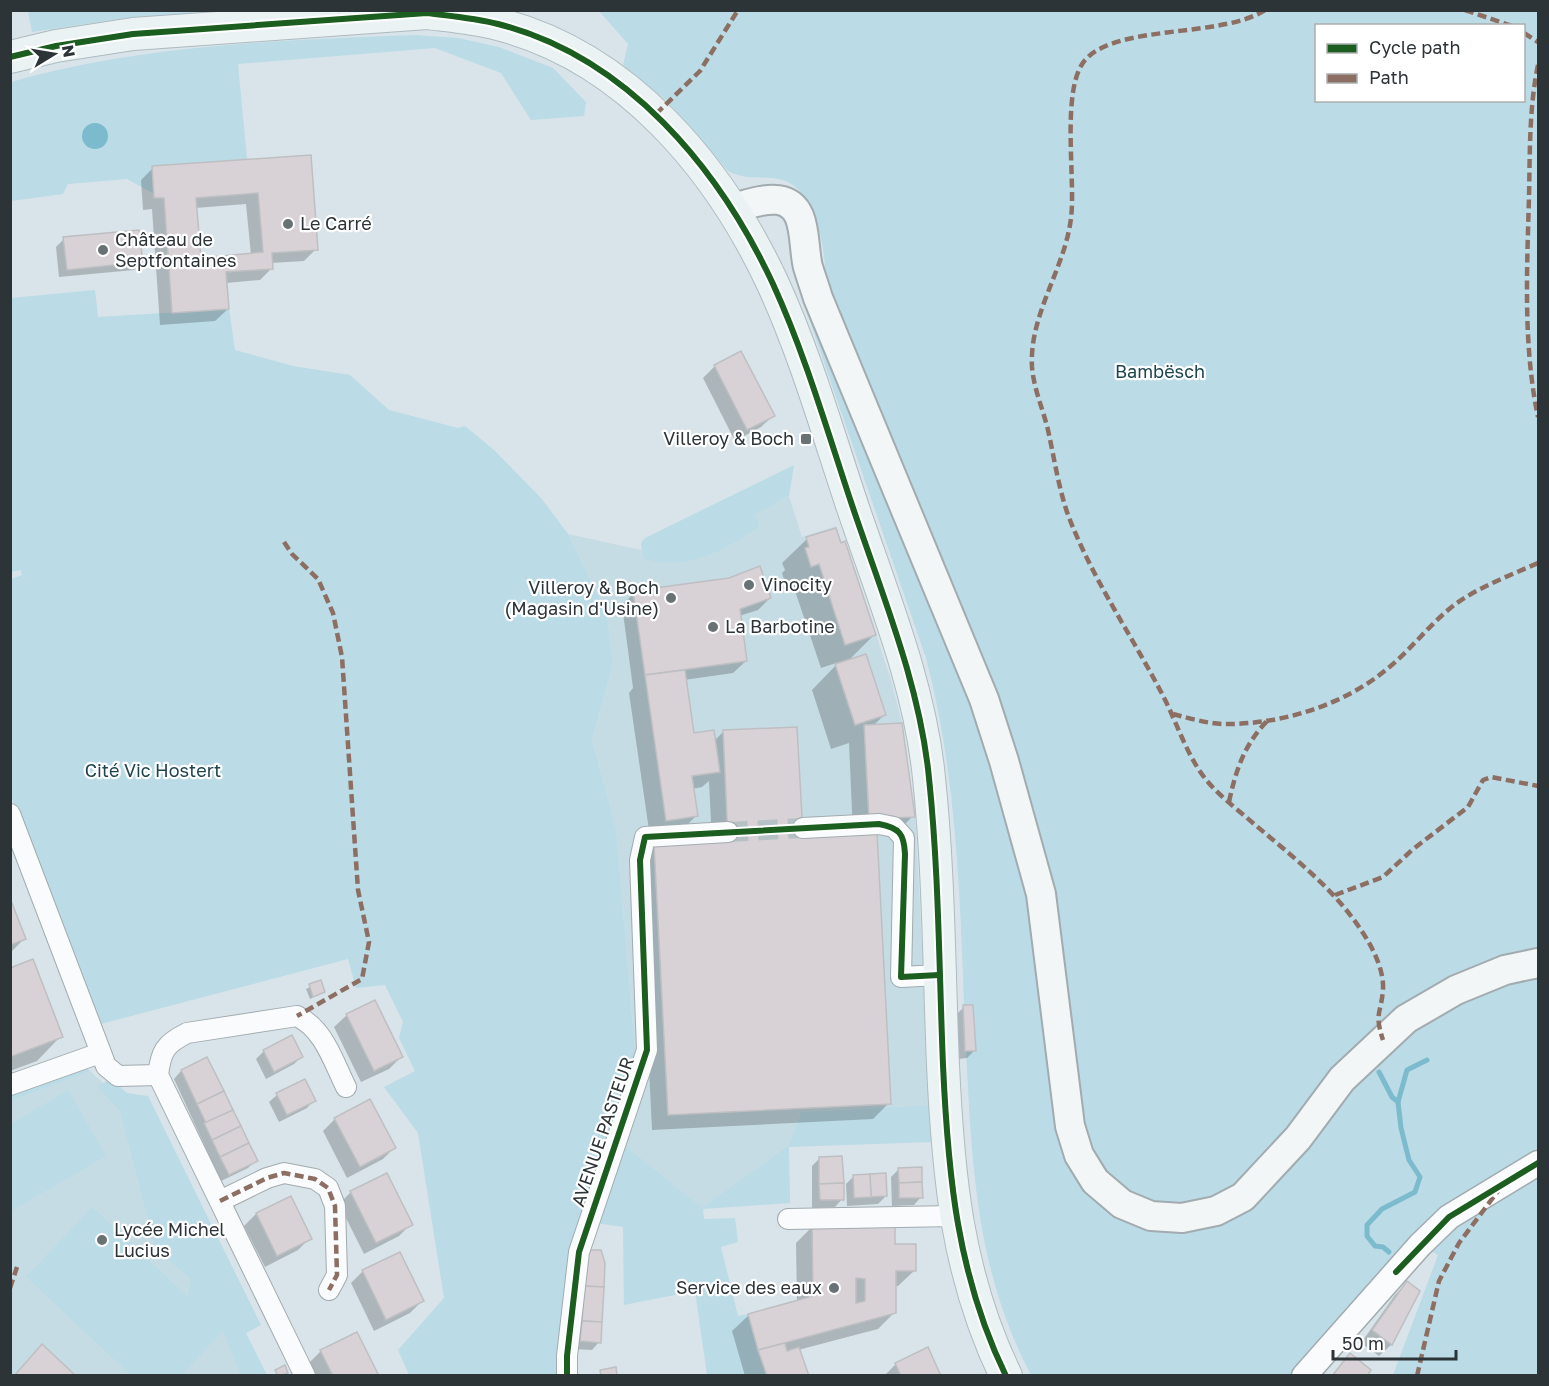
<svg xmlns="http://www.w3.org/2000/svg" width="1549" height="1386" font-family="'Golos Text',sans-serif">
<style>
.built{fill:#c6dce4}
.green{fill:#bbdbe6;fill-rule:evenodd}
.water{fill:#7cbbcd}
.shadow{fill:#0003;fill-rule:evenodd}
.lines{fill:none;stroke-linecap:round;stroke-linejoin:round}
.stream{stroke:#7cbbcd;stroke-width:5}
.building{fill:#d8d2d6;stroke:#bebfc2;stroke-width:1.5;fill-rule:evenodd}
.minor-tunnel{stroke:#b6c1c5;stroke-width:20;stroke-dasharray:20 10;stroke-linecap:butt}
.minor-casing{stroke:#a2abaf;stroke-width:22}
.tertiary-casing{stroke:#a2abaf;stroke-width:27}
.secondary-casing{stroke:#a2abaf;stroke-width:32}
.primary-casing{stroke:#adbbc0;stroke-width:34}
.minor{stroke:#f9fbfc;stroke-width:20}
.tertiary{stroke:#f9fbfc;stroke-width:24}
.secondary{stroke:#f2f6f7;stroke-width:28}
.primary{stroke:#ebf2f3;stroke-width:32}
.quiet{stroke:#8d6e63;stroke-width:4.5;stroke-dasharray:9 4.5;stroke-linecap:butt}
.cycleway-casing{stroke:#fff;stroke-width:10}
.cycleway{stroke:#1b5e20;stroke-width:6}
.poi-dot{fill:#687275;stroke:#fff;stroke-width:2}
.labels{text-anchor:middle;stroke-width:4.5;stroke-linejoin:round;paint-order:stroke}
.poi-label{font-size:18px;fill:#2c3437;stroke:#fff;text-anchor:start}
.park-label{font-size:18px;fill:#1e444f;stroke:#fff}
.street-label{font-size:18px;fill:#2c3437;stroke:#fff}
</style>
<rect width="100%" height="100%" fill="#d8e4e9"/>
<g class="built">
<polygon points="789,496 802,537 836,526 841,543 845,541 891,680 902,723 915,817 931,1105 801,1112 788,1146 702,1209 617,1139 635,1050 616,828 592,740 613,664 607,614 568,534 641,550 642,558 760,526 754,515"/>
<polygon points="90,1071 127,1105 261,1375 11,1376 11,1101"/>
</g>
<g class="green">
<polygon points="28,11 214,11 155,21 126,18 32,32"/>
<path d="M599,11H1538V1375H1393L1438,1255L1420,1245L1304,1375H1031C976,1271 972,1165 966,1050C960,917 960,787 926,658L804,304L818,298C820,291 825,283 825,276C826,247 814,188 782,180C763,175 746,181 728,171L667,101L623,65L628,44ZM1316,26H1524V100H1316Z"/>
<path d="M415,35L458,38L499,47L553,68L586,102L584,116L531,120L501,73L435,48L238,64L247,159L152,166L154,194L127,179L68,184L63,194L11,201V82C140,45 281,40 415,35Z"/>
<polygon points="95,290 98,317 229,309 235,350 293,366 350,375 389,410 458,428 465,426 494,450 541,498 568,534 607,614 613,664 592,740 616,828 635,1050 617,1139 702,1208 788,1146 801,1112 931,1105 932,1142 789,1147 790,1203 703,1209 704,1219 735,1218 738,1242 721,1247 738,1316 748,1314 767,1375 707,1375 695,1291 624,1305 623,1227 589,1222 567,1375 409,1375 398,1350 444,1298 418,1133 384,1087 415,1071 399,1038 403,1022 385,985 356,988 348,959 97,1025 11,796 11,579 22,575 21,570 10,572 11,298"/>
<path d="M794,465L789,496L755,515L760,526C725,550 686,573 642,558L641,543L645,538Z"/>
<polygon points="77,1060 90,1071 11,1101 11,1085"/>
<polygon points="111,1079 127,1093 148,1096 261,1325 246,1333 267,1375 241,1375 223,1331 181,1375 131,1375 26,1277 92,1207 188,1297 191,1279 156,1250 120,1111 97,1086"/>
<polygon points="68,1090 106,1156 11,1211 11,1124"/>
</g>
<circle class="water" cx="95" cy="136" r="13"/>
<g class="shadow">
<path d="M310,156L316,249L304,261L271,263L272,268L260,280L226,283L228,309L215,321L160,325L152,209L143,210L141,180L153,168ZM246,204L251,255L200,259L195,208Z"/>
<polygon points="64,239 141,262 134,270 59,277 56,247"/>
<polygon points="715,366 774,415 761,427 735,441 703,378"/>
<polygon points="807,539 874,635 847,662 884,715 873,726 913,816 897,832 875,834 889,1103 873,1119 652,1130 639,862 655,845 712,843 709,781 702,787 692,789 696,816 680,832 650,837 629,693 633,688 622,605 634,593 770,598 758,610 739,616 746,661 733,673 684,680 692,735 714,741 723,732 802,837 853,834 849,743 831,749 812,690 839,662 821,668 794,588 787,590 782,573 785,570 782,563"/>
<polygon points="10,903 24,939 10,953"/>
<polygon points="10,969 61,1036 37,1061 10,1071"/>
<polygon points="320,982 323,992 310,999 306,989"/>
<polygon points="375,1002 401,1057 389,1069 361,1082 334,1027 347,1015"/>
<polygon points="964,1007 975,1050 967,1058 958,1059 956,1015"/>
<polygon points="264,1051 301,1057 294,1064 266,1079 256,1059"/>
<polygon points="207,1059 256,1160 248,1168 221,1181 174,1079 181,1071"/>
<polygon points="277,1095 314,1100 307,1108 279,1122 269,1102"/>
<polygon points="335,1119 395,1147 383,1159 347,1178 323,1131"/>
<polygon points="820,1158 842,1199 835,1207 812,1208 812,1166"/>
<polygon points="899,1169 921,1197 914,1205 892,1206 891,1177"/>
<polygon points="854,1176 886,1196 878,1204 847,1206 846,1184"/>
<polygon points="351,1192 411,1224 399,1236 364,1254 339,1204"/>
<polygon points="290,1198 310,1238 298,1250 265,1267 244,1226 256,1214"/>
<polygon points="812,1227 894,1246 915,1270 898,1286 894,1286 895,1312 878,1329 798,1350 808,1376 745,1376 732,1331 749,1315 797,1302 796,1243"/>
<polygon points="577,1270 599,1342 592,1350 573,1349"/>
<polygon points="363,1271 422,1301 410,1313 374,1331 351,1283"/>
<polygon points="1407,1283 1418,1291 1391,1345 1379,1356 1361,1343 1395,1295"/>
<polygon points="321,1351 377,1376 316,1376 309,1363"/>
<polygon points="896,1364 939,1376 884,1376"/>
</g>
<g class="lines">
<g class="stream">
<polyline points="1379,1072 1392,1097 1398,1102"/>
<polyline points="1389,1252 1383,1247 1375,1246 1367,1236 1367,1225 1382,1209 1415,1192 1420,1177 1409,1160 1401,1128 1398,1102 1407,1070 1427,1060"/>
</g>
</g>
<g class="building">
<path d="M311,155L318,250L272,253L273,269L226,272L229,309L172,313L164,198H154L152,166ZM258,193L263,252L201,258L196,198Z"/>
<polygon points="139,230 143,262 67,270 63,237"/>
<polygon points="741,351 775,416 747,430 714,365"/>
<polygon points="836,528 841,543 845,541 876,635 845,645 819,564 811,567 805,548 809,547 806,537"/>
<polygon points="760,566 771,598 740,609 747,661 645,675 633,591 729,578"/>
<polygon points="866,654 886,715 855,725 835,664"/>
<polygon points="685,670 694,733 714,730 720,772 692,776 698,816 666,821 645,675"/>
<polygon points="902,723 915,817 869,819 864,725"/>
<polygon points="797,727 803,835 877,832 891,1104 668,1115 654,844 728,840 723,730"/>
<polygon points="10,898 26,939 10,945"/>
<polygon points="33,959 63,1037 10,1057 10,968"/>
<polygon points="321,980 325,992 313,997 309,984"/>
<polygon points="375,1000 403,1057 374,1071 346,1014"/>
<polygon points="963,1005 973,1005 976,1051 965,1051"/>
<polygon points="292,1035 303,1057 274,1072 263,1050"/>
<polygon points="207,1057 224,1091 197,1104 181,1070"/>
<polygon points="305,1079 316,1101 287,1115 276,1093"/>
<polygon points="224,1091 233,1110 206,1123 197,1104"/>
<polygon points="370,1099 396,1148 360,1167 334,1118"/>
<polygon points="233,1110 241,1126 212,1140 204,1123"/>
<polygon points="241,1126 249,1143 220,1157 212,1140"/>
<polygon points="249,1143 258,1161 229,1175 220,1157"/>
<polygon points="842,1156 844,1183 819,1184 819,1157"/>
<polygon points="922,1167 922,1182 899,1183 898,1168"/>
<polygon points="387,1173 413,1225 376,1243 350,1191"/>
<polygon points="886,1173 887,1196 871,1197 870,1174"/>
<polygon points="870,1174 871,1197 854,1198 853,1175"/>
<polygon points="922,1182 923,1198 899,1198 899,1183"/>
<polygon points="844,1183 844,1200 820,1200 819,1184"/>
<polygon points="291,1196 312,1239 277,1256 256,1213"/>
<path d="M895,1224V1244H916V1271H896V1313L758,1350L748,1314L813,1296L812,1225ZM856,1278L865,1279V1301L856,1303Z"/>
<polygon points="588,1250 601,1250 605,1263 604,1287 584,1286"/>
<polygon points="400,1252 424,1301 386,1320 362,1270"/>
<polygon points="1407,1281 1420,1291 1392,1345 1372,1330"/>
<polygon points="584,1286 604,1287 602,1322 582,1321"/>
<polygon points="582,1321 602,1322 601,1343 580,1341"/>
<polygon points="357,1332 379,1376 333,1376 320,1350"/>
<polygon points="785,1343 787,1351 799,1347 809,1376 767,1376 758,1350"/>
<polygon points="42,1344 76,1376 14,1376"/>
<polygon points="928,1347 941,1376 901,1376 895,1363"/>
<polygon points="1350,1353 1371,1370 1367,1376 1332,1376"/>
<polygon points="285,1365 288,1373 278,1376 275,1370"/>
<polygon points="616,1367 617,1376 601,1376 600,1370"/>
</g>
<g class="lines">
<polyline class="minor-tunnel" points="728,832 803,828"/>
<g class="minor-casing">
<g id="minor">
<polyline points="10,814 106,1066 118,1076 158,1075"/>
<polyline points="803,828 879,824 894,827 904,838 901,977 939,975"/>
<polyline points="10,1085 100,1053"/>
<polyline points="220,1201 267,1178 284,1173 315,1179 328,1188 335,1206 337,1275 329,1290"/>
<polyline points="788,1219 955,1216"/>
<path d="M305,1376L158,1075C161,1051 165,1044 187,1033L297,1016C324,1029 333,1061 346,1087"/>
<polyline points="567,1376 567,1356 579,1252 647,1050 640,860 645,837 728,832"/>
</g>
</g>
<g class="tertiary-casing">
<polyline id="tertiary" points="1304,1376 1420,1245 1449,1217 1538,1163"/>
</g>
<g class="secondary-casing">
<path id="secondary" d="M733,208C746,205 764,198 778,200C809,204 802,245 808,267C811,277 815,288 818,298L984,699L1004,761L1041,894L1070,1126L1079,1155L1095,1181L1122,1204L1151,1216L1182,1218L1216,1211L1243,1197L1298,1138L1342,1079L1406,1019L1456,990L1505,970L1538,963"/>
</g>
<g class="primary-casing">
<path id="primary" d="M10,57L56,46L133,34L427,13C451,16 475,18 498,24C627,57 719,168 773,284C805,354 827,430 851,502C881,592 920,684 929,778C939,873 939,970 943,1065C948,1175 957,1275 1006,1376"/>
</g>
<use href="#minor" class="minor"/>
<use href="#tertiary" class="tertiary"/>
<use href="#secondary" class="secondary"/>
<use href="#primary" class="primary"/>
<g class="quiet">
<path d="M1265,10C1222,38 1119,24 1086,59C1060,86 1076,180 1071,218C1065,269 1029,314 1032,367C1034,390 1043,409 1048,430C1054,457 1058,485 1067,512C1090,575 1129,631 1160,690C1176,719 1186,756 1208,782C1219,795 1233,806 1246,817C1290,855 1338,890 1368,941C1376,955 1384,973 1383,990C1381,1014 1374,1013 1383,1040"/>
<polyline points="1465,10 1512,26"/>
<polyline points="1524,33 1538,42"/>
<path d="M1538,65C1529,108 1530,153 1529,197C1527,269 1523,346 1538,417"/>
<polyline points="656,114 700,71 738,10"/>
<polyline points="284,542 292,554 318,579 333,613 342,657 358,890 369,942 362,979 297,1016"/>
<path d="M1173,714C1188,718 1205,723 1222,724C1279,725 1343,706 1387,669C1412,649 1431,622 1457,603C1481,586 1511,575 1538,563"/>
<path d="M1229,802C1236,769 1245,743 1269,719"/>
<polyline points="1335,895 1383,877 1412,850 1468,807 1483,780 1491,777 1538,786"/>
<polyline points="220,1201 267,1178 284,1173 315,1179 328,1188 335,1206 337,1275 329,1290"/>
<polyline points="10,1288 17,1267"/>
<polyline points="1417,1376 1439,1281 1459,1243 1498,1191"/>
</g>
<g class="cycleway-casing">
<g id="cycleway">
<path d="M10,57L56,46L133,34L427,13C451,16 475,18 498,24C627,57 719,168 773,284C805,354 827,430 851,502C881,592 920,684 929,778C939,873 939,970 943,1065C948,1175 957,1275 1006,1376"/>
<polyline points="1396,1272 1449,1217 1538,1163"/>
<path d="M567,1376V1356L579,1252L647,1050L640,860L645,837L879,824C899,828 904,833 905,854L901,977L939,975"/>
</g>
</g>
<use href="#cycleway" class="cycleway"/>
</g>
<g class="poi-dot">
<circle cx="288" cy="224" r="6"/>
<circle cx="103" cy="250" r="6"/>
<rect x="800" y="433" width="12" height="12" rx="3"/>
<circle cx="749" cy="585" r="6"/>
<circle cx="671" cy="598" r="6"/>
<circle cx="713" cy="627" r="6"/>
<circle cx="102" cy="1240" r="6"/>
<circle cx="834" cy="1288" r="6"/>
</g>
<g class="labels">
<g class="poi-label">
<text x="300" y="230">Le Carré</text>
<text x="115" y="246">Château de<tspan x="115" dy="21">Septfontaines</tspan></text>
<text x="794" y="445" text-anchor="end">Villeroy &amp; Boch</text>
<text x="761" y="591">Vinocity</text>
<text x="659" y="594" text-anchor="end">Villeroy &amp; Boch<tspan x="659" dy="21">(Magasin d'Usine)</tspan></text>
<text x="725" y="633">La Barbotine</text>
<text x="114" y="1236">Lycée Michel<tspan x="114" dy="21">Lucius</tspan></text>
<text x="822" y="1294" text-anchor="end">Service des eaux</text>
</g>
<g class="park-label">
<text x="1160" y="378">Bambësch</text>
<text x="153" y="777">Cité Vic Hostert</text>
</g>
<g class="street-label">
<text transform="translate(603 1132) rotate(-71)" y="6">AVENUE PASTEUR</text>
</g>
</g>
<rect width="1549" height="1386" fill="none" stroke="#2c3437" stroke-width="24"/>
<rect x="1315" y="24" width="210" height="78" fill="#ffffff" stroke="#abaeaf" stroke-width="1.5"/>
<rect x="1327" y="44" width="30" height="9" fill="#1b5e20" stroke="#abaeaf" stroke-width="1.5"/>
<text x="1369" y="54" font-size="18" fill="#2c3437">Cycle path</text>
<rect x="1327" y="74" width="30" height="9" fill="#8d6e63" stroke="#abaeaf" stroke-width="1.5"/>
<text x="1369" y="84" font-size="18" fill="#2c3437">Path</text>
<g transform="translate(54 54) rotate(79)" stroke="#ffffff" stroke-width="4.5" paint-order="stroke">
<path d="M0-4.5L10 22L0 15L-10 22Z" fill="#2c3437"/>
<text y="-9" font-size="16" font-weight="bold" text-anchor="middle" fill="#2c3437">N</text>
</g>
<path d="M1333 1350v9h123v-9" fill="none" stroke="#2c3437" stroke-width="3"/>
<text x="1342" y="1350" font-size="18" fill="#2c3437" stroke="#ffffff" stroke-width="4.5" paint-order="stroke">50 m</text>
</svg>
